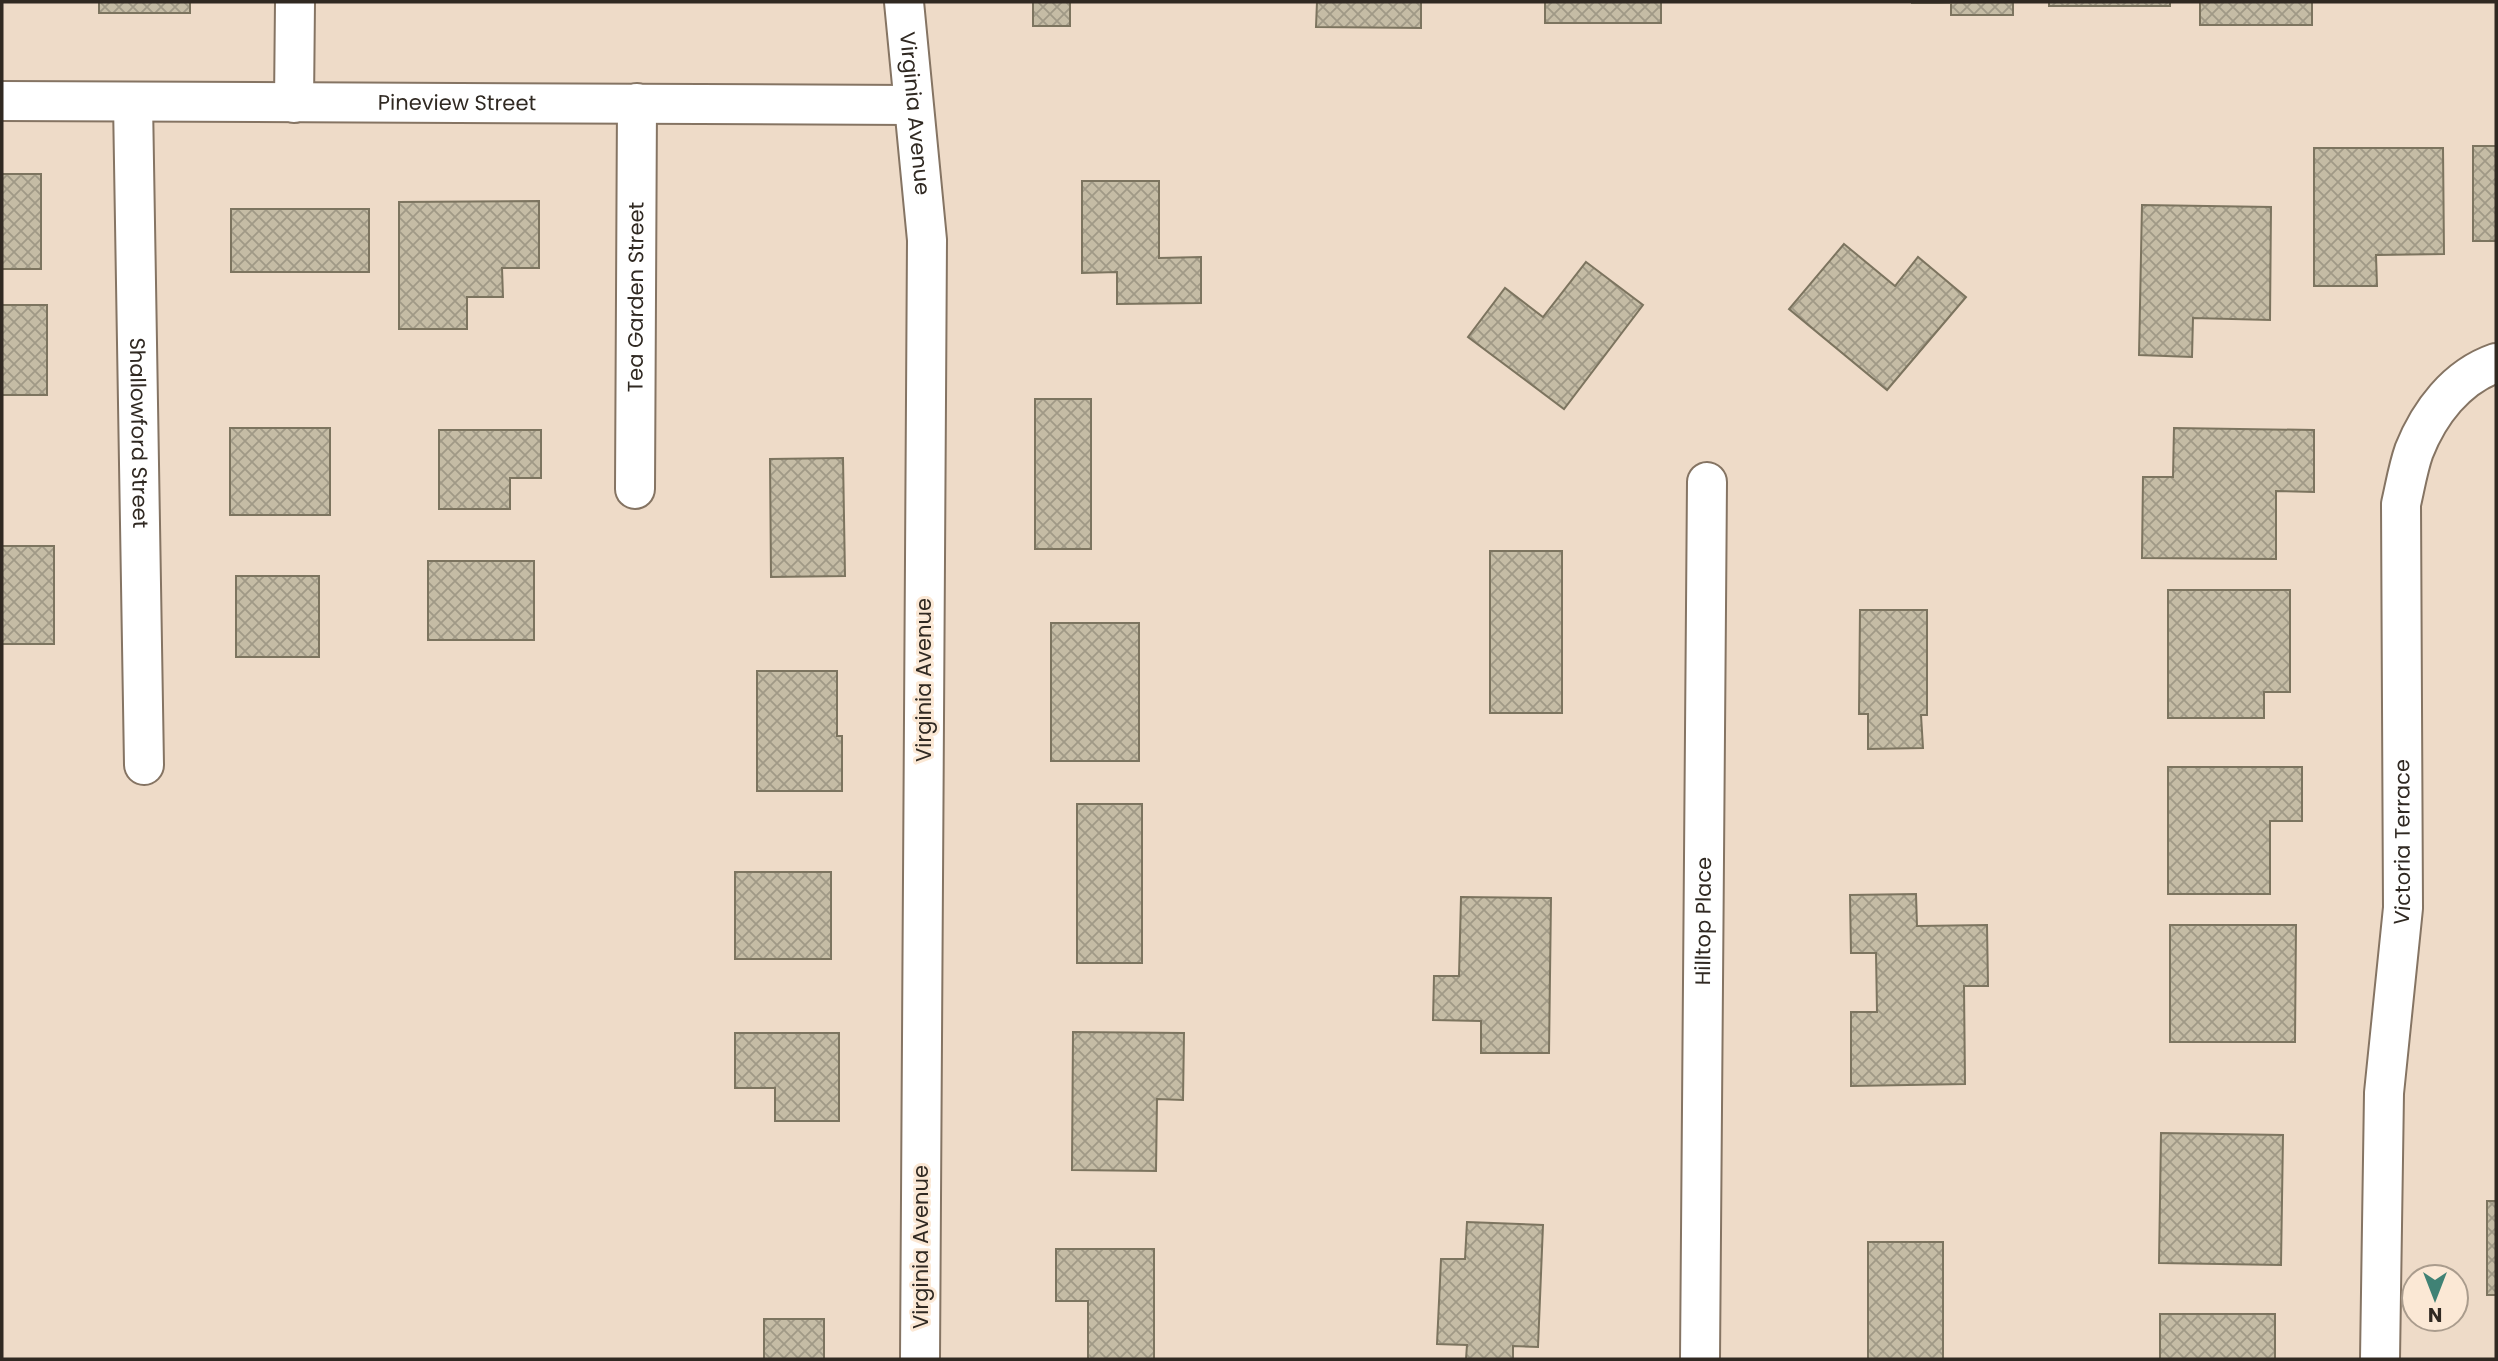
<svg xmlns="http://www.w3.org/2000/svg" width="2498" height="1361" font-family="Poppins,sans-serif">
<style>
.building{fill:url(#building-cross-hatch);stroke:#7c745f;stroke-width:2}
.lines{fill:none;stroke-linecap:round;stroke-linejoin:round}
.street-casing{stroke:#857463;stroke-width:42}
.street{stroke:#fff;stroke-width:38}
.labels{text-anchor:middle;stroke-width:6;stroke-linejoin:round;paint-order:stroke}
.street-label{font-size:21px;fill:#302922;stroke:#fbe8d5}
</style>
<defs>
<pattern id="building-cross-hatch" width="8" height="8" patternUnits="userSpaceOnUse" patternTransform="scale(1.75)"><rect width="8" height="8" fill="#c5bca5"/><path d="M0 0l8 8M0 8l8-8" fill="none" stroke="#a09986"/></pattern>
</defs>
<rect width="100%" height="100%" fill="#eedbc8"/>
<g class="building">
<rect x="99" y="2" width="91" height="11"/>
<rect x="1033" y="2" width="37" height="24"/>
<polygon points="1317,2 1421,2 1421,28 1316,27"/>
<rect x="1545" y="2" width="116" height="21"/>
<polygon points="2013,2 2013,15 1951,15 1951,3 1911,3"/>
<rect x="2049" y="2" width="121" height="4"/>
<rect x="2200" y="2" width="112" height="23"/>
<rect x="2473" y="146" width="23" height="95"/>
<polygon points="2314,148 2443,148 2444,254 2376,255 2377,286 2314,286"/>
<rect x="2" y="174" width="39" height="95"/>
<polygon points="1082,181 1159,181 1159,258 1201,257 1201,303 1117,304 1117,272 1082,273"/>
<polygon points="539,201 539,268 502,268 503,297 467,297 467,329 399,329 399,202"/>
<polygon points="2142,205 2271,207 2270,320 2193,318 2192,357 2139,355"/>
<rect x="231" y="209" width="138" height="63"/>
<polygon points="1844,244 1895,286 1918,257 1966,297 1887,390 1789,309"/>
<polygon points="1586,262 1643,305 1564,409 1468,337 1505,288 1543,317"/>
<rect x="2" y="305" width="45" height="90"/>
<rect x="1035" y="399" width="56" height="150"/>
<rect x="230" y="428" width="100" height="87"/>
<polygon points="2174,428 2314,430 2314,492 2276,491 2276,559 2142,558 2143,477 2173,477"/>
<polygon points="439,430 541,430 541,478 510,478 510,509 439,509"/>
<polygon points="843,458 845,576 771,577 770,459"/>
<rect x="2" y="546" width="52" height="98"/>
<rect x="1490" y="551" width="72" height="162"/>
<rect x="428" y="561" width="106" height="79"/>
<rect x="236" y="576" width="83" height="81"/>
<polygon points="2168,590 2290,590 2290,692 2264,692 2264,718 2168,718"/>
<polygon points="1860,610 1927,610 1927,715 1921,715 1923,748 1868,749 1868,714 1859,714"/>
<rect x="1051" y="623" width="88" height="138"/>
<polygon points="757,671 837,671 837,736 842,736 842,791 757,791"/>
<polygon points="2168,767 2302,767 2302,821 2270,821 2270,894 2168,894"/>
<rect x="1077" y="804" width="65" height="159"/>
<rect x="735" y="872" width="96" height="87"/>
<polygon points="1916,894 1917,926 1987,925 1988,986 1964,986 1965,1084 1851,1086 1851,1012 1877,1012 1876,953 1851,953 1850,895"/>
<polygon points="1461,897 1551,898 1549,1053 1481,1053 1481,1021 1433,1020 1434,976 1459,976"/>
<polygon points="2170,925 2296,925 2295,1042 2170,1042"/>
<polygon points="1073,1032 1184,1033 1183,1100 1157,1099 1156,1171 1072,1170"/>
<polygon points="735,1033 839,1033 839,1121 775,1121 775,1088 735,1088"/>
<polygon points="2161,1133 2283,1135 2281,1265 2159,1263"/>
<rect x="2487" y="1201" width="9" height="94"/>
<polygon points="1467,1222 1543,1225 1538,1347 1513,1346 1513,1359 1466,1359 1467,1345 1437,1344 1441,1259 1465,1259"/>
<rect x="1868" y="1242" width="75" height="117"/>
<polygon points="1056,1249 1154,1249 1154,1359 1088,1359 1088,1301 1056,1301"/>
<rect x="2160" y="1314" width="115" height="45"/>
<rect x="764" y="1319" width="60" height="40"/>
</g>
<g class="lines">
<g class="street-casing">
<g id="street">
<path id="s1" d="M904,2L927,240L920,1359"/>
<path id="s2" d="M2,101L912,105"/>
<path id="s3" d="M133,102L144,765"/>
<polyline points="294,103 295,2"/>
<path id="s4" d="M635,489L637,103"/>
<path id="s5" d="M1700,1359L1707,482"/>
<path id="s6" d="M2380,1359L2384,1093L2403,908L2401,504C2405,487 2408,468 2414,451C2429,413 2456,377 2496,363"/>
</g>
</g>
<use href="#street" class="street"/>
</g>
<g class="labels">
<g class="street-label">
<text dy="7" stroke="none"><textPath href="#s2" startOffset="455">Pineview Street</textPath></text>
<text dy="7" stroke="none"><textPath href="#s1" startOffset="112">Virginia Avenue</textPath></text>
<text dy="7" stroke="none"><textPath href="#s4" startOffset="192">Tea Garden Street</textPath></text>
<text dy="7" stroke="none"><textPath href="#s3" startOffset="331">Shallowford Street</textPath></text>
<text transform="translate(924 680) rotate(-90)" y="7">Virginia Avenue</text>
<text dy="7" stroke="none"><textPath href="#s6" startOffset="518">Victoria Terrace</textPath></text>
<text dy="7" stroke="none"><textPath href="#s5" startOffset="438">Hilltop Place</textPath></text>
<text transform="translate(921 1247) rotate(-90)" y="7">Virginia Avenue</text>
</g>
</g>
<rect width="2498" height="1361" fill="none" stroke="#302922" stroke-width="7"/>
<g transform="translate(2435 1298) rotate(180)"><circle r="33" fill="#fbe8d5" stroke="#aa9c8d" stroke-width="2"/>
<path d="M0-5L12 26L0 18L-12 26Z" fill="#408275"/>
<text y="-10" font-size="19" font-weight="bold" text-anchor="middle" fill="#302922">N</text>
</g>
</svg>
